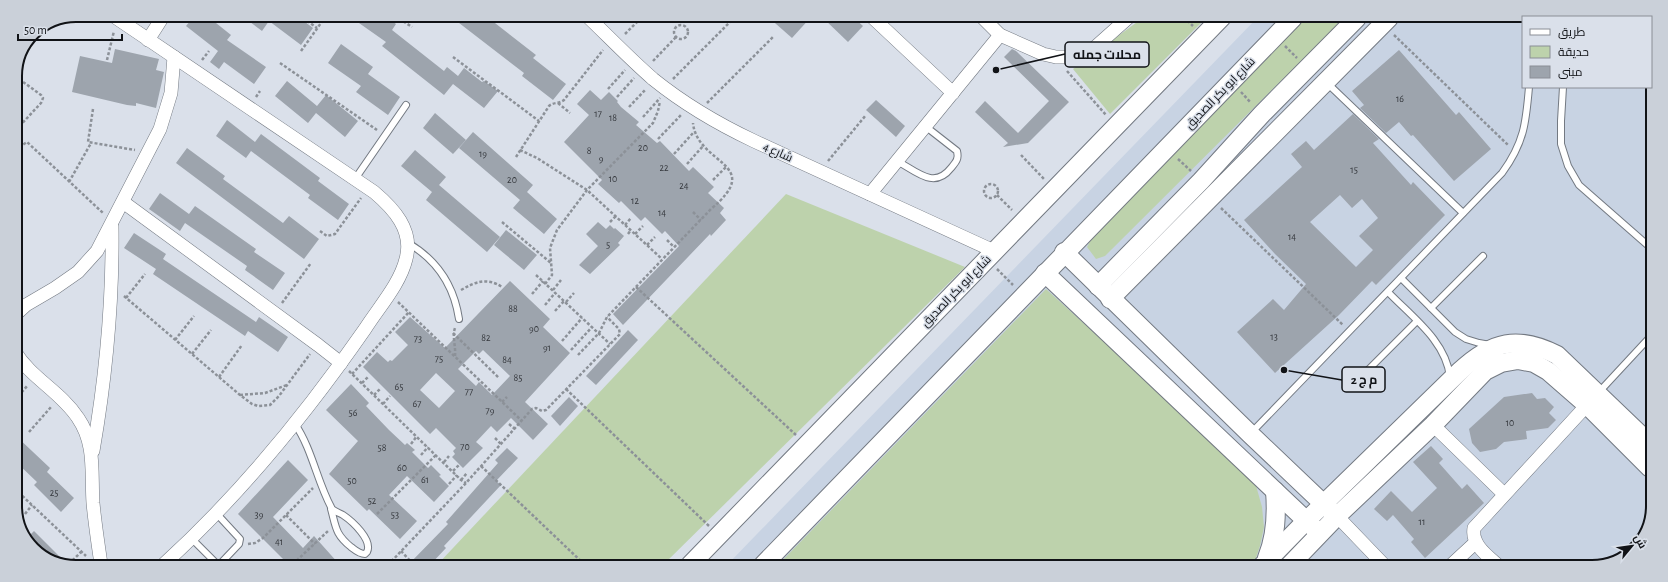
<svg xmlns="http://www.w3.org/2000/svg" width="1668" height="582" font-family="'Alegreya Sans',Cairo,sans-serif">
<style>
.built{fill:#c8d3e3}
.park{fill:#bdd2ac}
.building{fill:#9da4ad;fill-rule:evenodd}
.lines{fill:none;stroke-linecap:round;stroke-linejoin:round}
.lane-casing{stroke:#737982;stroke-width:8}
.street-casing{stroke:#737982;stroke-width:14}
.secondary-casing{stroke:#737982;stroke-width:20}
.path{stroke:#8c9198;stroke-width:2.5;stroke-dasharray:3 2;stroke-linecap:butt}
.lane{stroke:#fff;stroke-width:6}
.street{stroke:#fff;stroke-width:13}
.secondary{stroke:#fff;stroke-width:18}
.labels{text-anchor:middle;stroke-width:3;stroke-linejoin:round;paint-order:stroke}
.number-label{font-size:10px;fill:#34373c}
.street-label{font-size:12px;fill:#111317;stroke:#dae0ea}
.rim{fill:none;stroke:#111317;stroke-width:2}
.leader{fill:none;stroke:#111317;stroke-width:1.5}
.callout-dot{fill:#111317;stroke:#dae0ea;stroke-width:1.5}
.callout{fill:#dae0ea;stroke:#111317;stroke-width:1.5}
.callout-label{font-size:13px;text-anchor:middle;font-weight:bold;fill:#111317}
</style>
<rect width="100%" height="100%" fill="#dae0ea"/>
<polygon class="built" points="1258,17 1523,18 1523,87 1651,87 1651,67 1653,72 1650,526 1629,555 1592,567 727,565"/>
<g class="park">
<polygon points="1144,17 1207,17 1110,114 1073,69"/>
<polygon points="1302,18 1344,18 1105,256 1096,259 1087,247 1094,234"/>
<polygon points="786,194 965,267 663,565 437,565"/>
<polygon points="1046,289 1232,458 1255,482 1262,507 1264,527 1260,546 1256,558 1248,566 778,565"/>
</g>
<g class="building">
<polygon points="195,15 206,15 231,35 227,40 266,67 254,84 224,62 219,69 210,62 218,51 186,26"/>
<polygon points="241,15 296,15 313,28 301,45 269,21 262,31"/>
<polygon points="349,16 385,16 396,24 392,30 444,71 447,67 458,76 464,68 482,82 484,81 498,91 484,108 453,84 444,95 382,46 386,42"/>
<polygon points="450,16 486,16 536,55 533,58 566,84 553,100 522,76 524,73"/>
<polygon points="767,16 769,16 811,17 792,38"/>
<polygon points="822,17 853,17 863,26 848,42"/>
<polygon points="341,44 373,67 368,74 400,97 388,115 356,92 361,86 328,63"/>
<polygon points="115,49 159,59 156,70 164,72 156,108 136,103 136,106 127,105 72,92 80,56 112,63"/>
<polygon points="1012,49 1016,51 1069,102 1028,143 1003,147 1008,143 975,112 985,101 1018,133 1049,101 1004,57"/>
<polygon points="1399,50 1456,115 1459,112 1491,149 1454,181 1413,135 1411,136 1399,122 1386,133 1360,108 1364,105 1352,91"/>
<polygon points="287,81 317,106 326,95 358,121 345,137 316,113 308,123 275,96"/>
<polygon points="590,90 601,100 609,92 618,101 617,102 621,107 639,122 636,125 657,143 660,141 689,171 693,167 714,187 708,193 724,208 720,213 726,220 711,236 710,234 623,325 613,314 679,246 665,231 662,234 645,217 641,221 621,201 619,203 598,184 602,180 564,142 589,115 577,104"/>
<polygon points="876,100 905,126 896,137 866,110"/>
<polygon points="435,113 466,140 453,154 423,128"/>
<path d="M1353,114L1379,139L1373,143L1411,185L1413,182L1445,215L1376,285L1372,281L1339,315L1275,373L1237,332L1273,299L1284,310L1306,284L1275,254L1244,220L1302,167L1291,154L1306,141L1314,150ZM1340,195L1352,208L1362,199L1378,218L1359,236L1373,250L1356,267L1310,222Z"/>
<polygon points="227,120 255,142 261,134 320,178 318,181 349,204 338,220 308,198 310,195 251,151 246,158 216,136"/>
<polygon points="473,132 533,185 527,192 557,219 544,234 513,208 520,200 459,148"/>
<polygon points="187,148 225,176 223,179 283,223 289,216 319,239 304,259 176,163"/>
<polygon points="415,150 446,177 439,185 500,237 487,252 426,200 432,192 401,166"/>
<polygon points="160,193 189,214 195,206 256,249 254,252 285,273 273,290 245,270 247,266 185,223 180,231 149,209"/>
<polygon points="598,222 606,229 610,225 614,229 615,228 624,236 618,243 620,245 590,274 579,265 598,246 586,234"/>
<polygon points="506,230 537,255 524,270 494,245"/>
<polygon points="134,233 166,254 163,259 256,322 259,317 288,337 278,352 248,331 245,336 153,274 156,269 124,248"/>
<path d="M510,281L550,319L543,327L570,353L525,402L548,424L533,440L511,418L497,432L491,426L476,442L483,448L463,468L452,457L455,454L453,451L456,448L436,428L430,434L363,367L377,352L388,362L390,360L392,361L408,345L395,332L410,317L445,348ZM483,350L510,376L492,395L479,382L476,386L458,369L476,351L479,354ZM436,373L455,391L439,408L420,390Z"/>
<polygon points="628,330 638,340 596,385 586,376"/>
<polygon points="351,384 369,403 366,406 389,430 405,445 407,443 415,450 412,452 428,468 431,465 441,475 439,476 449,486 434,502 407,476 389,495 417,521 400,539 369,509 367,511 329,474 358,441 326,410"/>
<polygon points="1532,393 1537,399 1545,398 1554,407 1549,413 1556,420 1548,428 1526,431 1527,439 1504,442 1496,449 1480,452 1472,443 1469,429 1504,397"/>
<polygon points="569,397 578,406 560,426 551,416"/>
<polygon points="15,435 50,468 47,472 74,498 61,512 34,485 37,482 15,461"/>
<polygon points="1431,446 1443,459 1439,463 1462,489 1467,484 1484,503 1425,558 1411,542 1414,539 1393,515 1387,521 1374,509 1391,491 1412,512 1437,488 1413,462"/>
<polygon points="507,448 518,458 496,481 501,485 444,546 446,548 430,565 408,565 448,524 446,522 498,463 495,460"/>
<polygon points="288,460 308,480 273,517 303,548 314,536 339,564 288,564 238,514"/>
<polygon points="34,531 67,564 56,564 28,543 26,539"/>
</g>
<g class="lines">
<g class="lane-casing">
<g id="lane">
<polyline points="1327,83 1463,213"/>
<polyline points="1563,87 1561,121 1561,144 1568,166 1579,185 1652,249"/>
<path d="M897,161C916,171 934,190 951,168C956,162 959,159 957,151L925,126"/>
<polyline points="355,179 406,105"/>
<path d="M408,243C437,260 454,286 459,319"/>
<polyline points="1401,278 1455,332 1466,339 1479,343 1490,345"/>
<path d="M1388,292C1412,317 1446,341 1450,377"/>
<polyline points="1431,308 1483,256"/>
<polyline points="1366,372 1417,321"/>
<polyline points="1599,392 1651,336"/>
<path d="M295,424C312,449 317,481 331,507C332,511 340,513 343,515C352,521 373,540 367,552L365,554C359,554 355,550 351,547C335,534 336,527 331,509"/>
<path d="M1251,433L1502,173C1524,143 1526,123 1529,87"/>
<polyline points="216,513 240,539 239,544 220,564"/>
<polyline points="192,539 217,564"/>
</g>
</g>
<g class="street-casing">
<g id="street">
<path d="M112,15L374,192C393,208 414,230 406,259C400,284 379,307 365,329C306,414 241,494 164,564"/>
<path d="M587,16C609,37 630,59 653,79C684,104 718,124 754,141L994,251"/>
<polyline points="872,17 953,93"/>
<polyline points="982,17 1000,35 1043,54 1056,57 1074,57 1092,50 1129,17"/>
<polyline points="148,40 164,15"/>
<polyline points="870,194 1000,35"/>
<polyline points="123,202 318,345 341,363"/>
<polyline points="15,315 26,305 55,288 78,272 97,251 160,129 171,93 174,57"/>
<path d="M15,352C31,378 61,392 78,418C96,444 91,473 93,503C95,524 98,544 101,564"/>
<polyline points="1433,425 1504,494"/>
<path d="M93,451C106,376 113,302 112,226"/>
<polyline points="1337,516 1386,567"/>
<polyline points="1449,567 1475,543"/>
<path d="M1500,567C1488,556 1471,545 1474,528L1587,405"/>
</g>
</g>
<g class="secondary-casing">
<g id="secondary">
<polyline points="1064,252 1250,434 1332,512"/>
<polyline points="1045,273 1314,528"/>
<polyline points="1098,286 1201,181 1262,114 1357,18"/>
<polyline points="1110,299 1389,18"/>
<path d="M1267,558C1276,536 1277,515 1275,491"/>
<polyline points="690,565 1222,17"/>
<polyline points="763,565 1293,18"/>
<path d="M1262,566L1306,521L1460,371C1492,341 1518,335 1557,355L1650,444"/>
<polyline points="1289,566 1337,516 1433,425 1485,371 1501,363 1518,360 1534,363 1548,371 1587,405 1650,468"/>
</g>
</g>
<g class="path">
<polyline points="299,15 317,28"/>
<polyline points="395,16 412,27"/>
<polyline points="1184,17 1193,26"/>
<circle cx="681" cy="32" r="7"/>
<polyline points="625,34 643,16"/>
<polyline points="1394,35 1508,145"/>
<polyline points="1285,46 1297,58"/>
<polyline points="301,51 326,16"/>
<polyline points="453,57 539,121"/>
<polyline points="107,60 114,31"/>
<polyline points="202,60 209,51"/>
<polyline points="653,61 676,37"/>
<polyline points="280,63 377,130"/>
<polyline points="1067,71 1106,115"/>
<polyline points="15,76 41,95 43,98 41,103 15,131"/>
<polyline points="673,79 736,16"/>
<polyline points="608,89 625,70"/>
<polyline points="1241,92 1251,103"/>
<polyline points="256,97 260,91"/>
<polyline points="617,97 634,78"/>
<polyline points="558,103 570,113"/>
<polyline points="707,103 773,37"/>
<polyline points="629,107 646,89"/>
<polyline points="93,109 88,142 135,150"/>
<polyline points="643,117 660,98"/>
<polyline points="15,139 21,145"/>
<polyline points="658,139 681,115"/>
<polyline points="15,150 27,142 103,213"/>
<polyline points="520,150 537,158 587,190 662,259"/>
<polyline points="674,154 694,132"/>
<polyline points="1021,155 1044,179"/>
<path d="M516,157L549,106C553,102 559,104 564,100L603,50"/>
<polyline points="1178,159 1191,171"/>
<polyline points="828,161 866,115"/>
<polyline points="687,164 703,146"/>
<polyline points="713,180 726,167"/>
<polyline points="69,182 91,143"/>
<circle cx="991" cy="191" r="7"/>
<polyline points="997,195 1012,210"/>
<polyline points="1221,208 1343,325"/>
<polyline points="693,212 701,220"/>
<polyline points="502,222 551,263"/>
<polyline points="610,222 616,216"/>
<polyline points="625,225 631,218"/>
<polyline points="320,231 327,236 335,234 361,198"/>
<polyline points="628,234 631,230"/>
<polyline points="635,234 643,226"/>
<polyline points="667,240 674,247"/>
<polyline points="647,245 655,237"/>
<polyline points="997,269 1013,285"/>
<polyline points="536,275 610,344"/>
<polyline points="545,284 552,275 550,248 557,230 587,190 653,123 658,111 660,101"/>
<polyline points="636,287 796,435"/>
<path d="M461,290C475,282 487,277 502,287"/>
<polyline points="553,290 561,280"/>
<polyline points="532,294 543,281"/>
<polyline points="124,296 240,395 252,404 258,406 270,405 279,396 310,354"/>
<polyline points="126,298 145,274"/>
<polyline points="398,302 522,421"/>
<polyline points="566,302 574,293"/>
<polyline points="282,303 311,263"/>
<polyline points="545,305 555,293"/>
<polyline points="555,311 564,301"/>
<polyline points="453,333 499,378"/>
<polyline points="175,340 194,316"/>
<polyline points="562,341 582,318"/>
<polyline points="571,350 592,327"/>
<polyline points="192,354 211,330"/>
<path d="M578,355L599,333L607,317L711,209C766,163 697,165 693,123"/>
<path d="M455,356C456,347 452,336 455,328"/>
<polyline points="349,371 461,480 466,483"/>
<polyline points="352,374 409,312"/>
<polyline points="219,377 242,345"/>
<polyline points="362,383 369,376"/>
<polyline points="566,389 709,526"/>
<polyline points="240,395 265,393 287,385"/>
<polyline points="374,395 381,388"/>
<polyline points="15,400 28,385"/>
<polyline points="502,402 507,397"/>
<polyline points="383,404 390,396"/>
<polyline points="509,424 515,429"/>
<polyline points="29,432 51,407"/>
<polyline points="495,438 501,444"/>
<polyline points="411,444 417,436"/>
<polyline points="421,455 428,447"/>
<polyline points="444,462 449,456"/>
<polyline points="481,466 585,565"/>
<polyline points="453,471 459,465"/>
<polyline points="461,480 467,473"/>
<polyline points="449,484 457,475"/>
<polyline points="15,489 86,556"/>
<polyline points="25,514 32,505"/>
<polyline points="377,514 436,455"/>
<polyline points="286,515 315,544"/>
<polyline points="248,544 255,543 263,538 313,488"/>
<polyline points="401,551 414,565"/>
<polyline points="69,564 81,552"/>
<polyline points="293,564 328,531"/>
<polyline points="388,565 466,483 532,409 536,408 542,411 546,410 620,334 619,329 607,317"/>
</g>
<use href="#lane" class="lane"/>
<use href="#street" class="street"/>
<use href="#secondary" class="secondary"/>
</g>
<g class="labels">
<g class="number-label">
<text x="1400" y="102">16</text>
<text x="598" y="117">17</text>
<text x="613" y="121">18</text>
<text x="643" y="151">20</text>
<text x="589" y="154">8</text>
<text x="483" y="157">19</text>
<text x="601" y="162">9</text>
<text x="664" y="171">22</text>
<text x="1354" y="173">15</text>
<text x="613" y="182">10</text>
<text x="512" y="183">20</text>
<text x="684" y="189">24</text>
<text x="635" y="204">12</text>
<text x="662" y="216">14</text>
<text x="1292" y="240">14</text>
<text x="608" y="248">5</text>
<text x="513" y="312">88</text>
<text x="534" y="332">90</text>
<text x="1274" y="340">13</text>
<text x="486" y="341">82</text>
<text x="418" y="342">73</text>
<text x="547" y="351">91</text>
<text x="439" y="362">75</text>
<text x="507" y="363">84</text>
<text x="518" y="381">85</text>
<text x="399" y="390">65</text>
<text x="469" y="395">77</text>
<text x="417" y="407">67</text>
<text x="490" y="414">79</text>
<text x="353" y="416">56</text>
<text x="1510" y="426">10</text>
<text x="465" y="450">70</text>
<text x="382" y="451">58</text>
<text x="402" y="471">60</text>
<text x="425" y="483">61</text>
<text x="352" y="484">50</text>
<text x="54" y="496">25</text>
<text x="372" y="504">52</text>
<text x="259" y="518">39</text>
<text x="395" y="518">53</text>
<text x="1422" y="525">11</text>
<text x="279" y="545">41</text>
</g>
<g class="street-label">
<text transform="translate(1220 93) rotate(-46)" y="4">شارع ابو بكر الصديق</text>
<text transform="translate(778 152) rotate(24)" y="4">شارع 4</text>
<text transform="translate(956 291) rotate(-46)" y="4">شارع ابو بكر الصديق</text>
</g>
</g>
<path d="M0 0H1668V582H0ZM76 22H1592A54 54 0 0 1 1646 76V506A54 54 0 0 1 1592 560H76A54 54 0 0 1 22 506V76A54 54 0 0 1 76 22Z" fill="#cad0d9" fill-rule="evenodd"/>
<path class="rim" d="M76 22H1592A54 54 0 0 1 1646 76V506A54 54 0 0 1 1592 560H76A54 54 0 0 1 22 506V76A54 54 0 0 1 76 22Z"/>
<path class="leader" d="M996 70L1065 54M1284 370L1342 380"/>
<g class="callout-dot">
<circle cx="996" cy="70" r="4"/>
<circle cx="1284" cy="370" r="4"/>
</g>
<g class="callout">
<rect x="1065" y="42" width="84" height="25" rx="4"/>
<rect x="1342" y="367" width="43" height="25" rx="4"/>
</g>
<g class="callout-label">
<text x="1107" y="59">محلات جمله</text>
<text x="1364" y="384">م ج 2</text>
</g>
<rect x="1522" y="16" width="130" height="72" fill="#dae0ea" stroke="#8a8e96"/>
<rect x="1530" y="29" width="20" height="6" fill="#ffffff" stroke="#8a8e96"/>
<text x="1558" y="36" font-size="12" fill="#111317">طريق</text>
<rect x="1530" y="46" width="20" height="12" fill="#bdd2ac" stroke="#8a8e96"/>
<text x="1558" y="56" font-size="12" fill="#111317">حديقة</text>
<rect x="1530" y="66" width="20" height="12" fill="#9da4ad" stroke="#8a8e96"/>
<text x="1558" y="76" font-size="12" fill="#111317">مبنى</text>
<g transform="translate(1632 546) rotate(61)" stroke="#dae0ea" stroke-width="3" paint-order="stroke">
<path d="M0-3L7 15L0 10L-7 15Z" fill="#111317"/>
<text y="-6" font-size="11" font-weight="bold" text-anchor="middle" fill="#111317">ش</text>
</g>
<path d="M18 34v6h104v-6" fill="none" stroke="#111317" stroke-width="2"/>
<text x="24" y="34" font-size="12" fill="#111317" stroke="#dae0ea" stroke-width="3" paint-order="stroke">50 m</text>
</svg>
